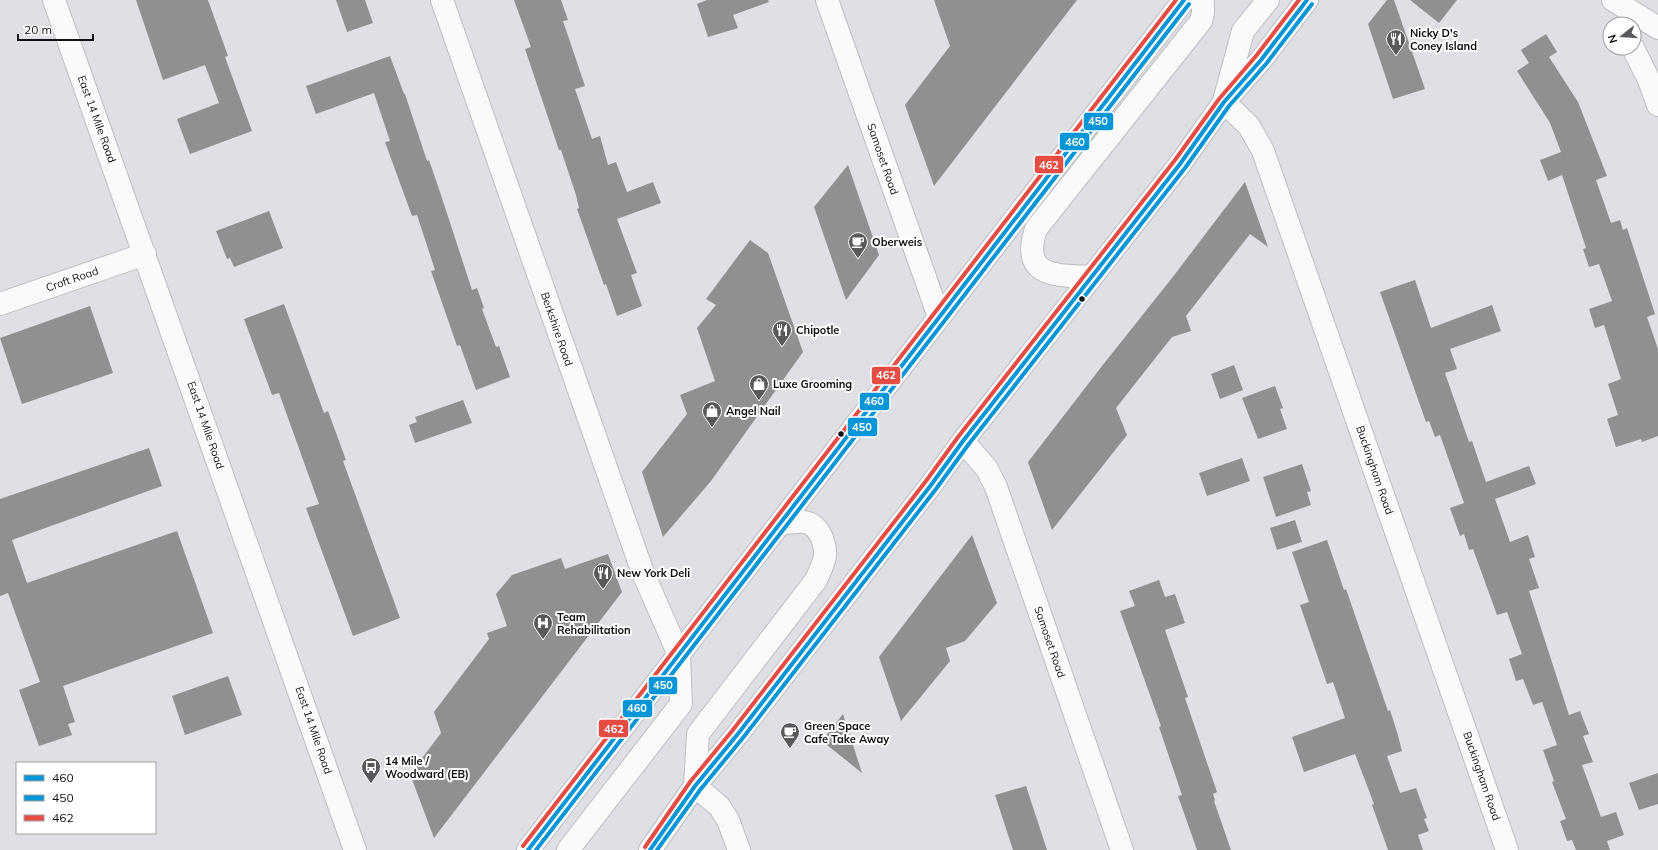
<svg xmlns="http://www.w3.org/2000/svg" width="1658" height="850" font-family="Mulish,sans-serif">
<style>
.building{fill:#8e9091}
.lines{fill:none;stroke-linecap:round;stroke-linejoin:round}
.street-casing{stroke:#bdbec1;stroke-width:24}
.secondary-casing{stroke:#bdbec1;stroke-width:24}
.primary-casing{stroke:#bdbec1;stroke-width:24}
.street{stroke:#fafafb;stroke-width:22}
.secondary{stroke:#fafafb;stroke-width:22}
.primary{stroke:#fafafb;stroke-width:22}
.bus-1-casing{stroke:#fff;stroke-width:7}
.bus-2-casing{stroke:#fff;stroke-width:7}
.bus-3-casing{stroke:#fff;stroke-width:7}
.bus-1{stroke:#0696d7;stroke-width:4}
.bus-2{stroke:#0696d7;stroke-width:4}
.bus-3{stroke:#e54c44;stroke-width:4}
.bus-dot{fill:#0f1013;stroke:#fff;stroke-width:1.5}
.labels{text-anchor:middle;stroke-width:4;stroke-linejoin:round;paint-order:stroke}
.poi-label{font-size:11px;font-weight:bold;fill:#0f1013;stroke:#fff;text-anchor:start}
.street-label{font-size:11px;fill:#0f1013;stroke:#fff}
.line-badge{stroke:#fff;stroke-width:1.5}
.badge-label{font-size:11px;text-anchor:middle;font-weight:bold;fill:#fff}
</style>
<rect width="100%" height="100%" fill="#dfe0e5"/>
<g class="building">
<polygon points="136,0 208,0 228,56 225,57 252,131 190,154 177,119 219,103 205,65 163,80"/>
<polygon points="336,0 365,0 373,23 347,32"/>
<polygon points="514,0 561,0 568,20 563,21 585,86 575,89 592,139 600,136 608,165 616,162 627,192 653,182 661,203 617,219 637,273 631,275 642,306 617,316 606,284 604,285 577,209 579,208 576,195 561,150 559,150 525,49 531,47"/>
<polygon points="707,0 768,0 769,2 733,15 738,28 708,37 697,4"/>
<polygon points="934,0 1077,0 934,186 905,105 950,46"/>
<polygon points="1387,0 1394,0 1425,89 1393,99 1368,24"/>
<polygon points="1410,0 1457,0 1439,23"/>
<polygon points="1546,34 1557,52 1549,57 1578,102 1607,176 1596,180 1611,223 1620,220 1623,230 1627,228 1655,314 1647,317 1658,349 1658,436 1642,442 1641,439 1616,447 1607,419 1618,415 1608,384 1621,379 1604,325 1595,328 1589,309 1612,301 1599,264 1589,267 1583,249 1586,248 1562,175 1548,181 1540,160 1561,152 1550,123 1517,71 1529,63 1521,50"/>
<polygon points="390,56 404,94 405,94 427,161 429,160 440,192 472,290 477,288 484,308 482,309 496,347 499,346 510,377 476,390 460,345 457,346 431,271 435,270 417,215 412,216 385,142 390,141 374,93 316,114 306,86"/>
<polygon points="848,165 879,255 846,300 814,207"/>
<polygon points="1245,182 1268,247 1250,234 1186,316 1191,331 1172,337 1116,408 1127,435 1052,530 1028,462 1102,366 1172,278"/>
<polygon points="269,211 283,248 234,267 230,258 227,259 216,231"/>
<polygon points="750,240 768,253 803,352 711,481 663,537 642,472 687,414 680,395 715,381 697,328 716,305 706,299"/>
<polygon points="1415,280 1431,328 1492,305 1501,331 1450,349 1457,369 1445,373 1469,442 1472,441 1486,482 1529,466 1536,484 1495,499 1510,542 1528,535 1535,557 1529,559 1539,588 1529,591 1569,715 1580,711 1589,734 1583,736 1593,762 1582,765 1601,817 1616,812 1624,835 1607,841 1610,850 1576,850 1572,840 1567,841 1560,821 1566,819 1552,782 1554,781 1543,750 1557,745 1542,702 1533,705 1523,679 1516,681 1509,659 1522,654 1507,612 1497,615 1473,549 1469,550 1464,534 1460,536 1450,508 1464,503 1440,435 1435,437 1429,421 1426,422 1380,292"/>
<polygon points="284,304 324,413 328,411 346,460 343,461 400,618 353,636 306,508 319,504 279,393 272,395 244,319"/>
<polygon points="90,306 113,373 22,404 0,338"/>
<polygon points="1234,365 1243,390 1220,399 1211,374"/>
<polygon points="1275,386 1283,408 1280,409 1287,429 1258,439 1242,398"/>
<polygon points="463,400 472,423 415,443 409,425 417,422 415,417"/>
<polygon points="149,448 162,486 12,540 27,583 177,531 213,633 63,686 75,722 68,724 72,735 39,746 19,690 40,682 8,593 0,596 0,499"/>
<polygon points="1242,458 1250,481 1207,496 1199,473"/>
<polygon points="1302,464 1311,491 1307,492 1311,505 1276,517 1263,477"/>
<polygon points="1295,520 1302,542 1277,550 1270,528"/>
<polygon points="972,535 997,603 965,641 946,648 950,661 901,721 879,657"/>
<polygon points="1327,540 1344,590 1346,589 1388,711 1390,710 1397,732 1402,751 1387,756 1400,793 1416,788 1427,818 1424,819 1429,831 1418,835 1423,850 1388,850 1372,805 1374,804 1355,754 1304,772 1292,737 1345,718 1333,682 1327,684 1300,605 1309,602 1292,552"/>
<polygon points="608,554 622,592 434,838 410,774 441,733 434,712 489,639 487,633 507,626 496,594 512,575 541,565 561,558 565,569"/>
<polygon points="1159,580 1165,597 1175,594 1185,623 1165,630 1188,697 1185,698 1217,792 1213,794 1215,800 1214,801 1231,850 1197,850 1178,796 1182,795 1159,727 1161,726 1120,611 1135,606 1129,591"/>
<polygon points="228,676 242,715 185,735 172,696"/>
<polygon points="843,714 862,773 822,741"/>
<polygon points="1658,773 1658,804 1639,810 1629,783"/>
<polygon points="1026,786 1047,850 1013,850 995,795"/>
</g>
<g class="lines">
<g class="street-casing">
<g id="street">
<polyline points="442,0 643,573 679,655"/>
<polyline points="827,0 939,317"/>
<polyline points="1613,0 1658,28"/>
<polyline points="1633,48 1649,80 1658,105"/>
<polyline points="1224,102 1249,126 1263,151 1507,850"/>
<polyline points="0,304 145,254"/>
<polyline points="963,441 987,469 996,487 1122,850"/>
<polyline points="695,786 719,806 728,820 739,850"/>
</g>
</g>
<g class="secondary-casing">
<polyline id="secondary" points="54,0 355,850"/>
</g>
<g class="primary-casing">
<g id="primary">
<polyline points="1225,97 1243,31 1268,0"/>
<path d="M1091,277C1056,275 1020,278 1036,229L1201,21L1203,13V0"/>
<path d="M695,786L698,734L816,580C819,572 824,564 825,556C826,550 824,544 822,538C813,517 799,521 780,524"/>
<polyline points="528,850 1184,0"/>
<polyline points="568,850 681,704 679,655"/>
<polyline points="650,850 695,786 737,735 931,485 963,441 1180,164 1224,102 1261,60 1307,0"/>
</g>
</g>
<use href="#street" class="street"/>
<use href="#secondary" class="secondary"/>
<use href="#primary" class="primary"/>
<g class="bus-1-casing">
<g id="bus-1">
<polyline points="528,850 1184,0"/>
<polyline points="650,850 695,786 737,735 931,485 963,441 1180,164 1224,102 1261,60 1307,0"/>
</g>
</g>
<g class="bus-2-casing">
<g id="bus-2">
<polyline points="536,850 1189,4"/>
<polyline points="657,850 700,790 742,739 936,489 968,445 1185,168 1229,106 1266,64 1312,4"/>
</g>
</g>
<g class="bus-3-casing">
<g id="bus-3">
<polyline points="523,846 1176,0"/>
<polyline points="645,847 690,782 732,731 926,481 958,437 1175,160 1219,99 1256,56 1299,0"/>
</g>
</g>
<use href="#bus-1" class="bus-1"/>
<use href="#bus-2" class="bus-2"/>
<use href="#bus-3" class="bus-3"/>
</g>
<defs>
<g id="restaurant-pin" transform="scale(1)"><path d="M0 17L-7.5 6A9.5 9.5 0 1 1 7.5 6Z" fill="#58595c" stroke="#fff"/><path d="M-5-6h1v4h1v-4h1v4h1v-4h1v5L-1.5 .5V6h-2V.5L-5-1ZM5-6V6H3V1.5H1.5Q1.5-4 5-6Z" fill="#fff"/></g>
<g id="cafe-pin" transform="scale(1)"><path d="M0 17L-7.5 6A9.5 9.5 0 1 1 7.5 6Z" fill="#58595c" stroke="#fff"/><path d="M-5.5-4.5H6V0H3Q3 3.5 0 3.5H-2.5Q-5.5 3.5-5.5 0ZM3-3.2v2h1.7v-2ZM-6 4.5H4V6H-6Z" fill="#fff"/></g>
<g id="shop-pin" transform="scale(1)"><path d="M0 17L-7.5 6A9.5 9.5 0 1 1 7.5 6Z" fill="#58595c" stroke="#fff"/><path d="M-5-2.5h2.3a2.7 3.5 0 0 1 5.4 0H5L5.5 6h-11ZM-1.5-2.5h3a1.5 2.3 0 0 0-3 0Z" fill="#fff"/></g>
<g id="hospital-pin" transform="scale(1)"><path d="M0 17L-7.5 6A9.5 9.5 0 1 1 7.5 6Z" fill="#58595c" stroke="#fff"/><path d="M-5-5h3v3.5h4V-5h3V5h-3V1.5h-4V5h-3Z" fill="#fff"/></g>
<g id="bus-pin" transform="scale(1)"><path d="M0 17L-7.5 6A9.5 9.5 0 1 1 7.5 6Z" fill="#58595c" stroke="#fff"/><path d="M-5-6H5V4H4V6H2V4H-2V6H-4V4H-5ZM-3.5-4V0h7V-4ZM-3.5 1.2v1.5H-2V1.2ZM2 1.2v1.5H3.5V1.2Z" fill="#fff"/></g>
</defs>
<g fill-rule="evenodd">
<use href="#restaurant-pin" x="1396" y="39"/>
<use href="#cafe-pin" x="858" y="242"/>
<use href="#restaurant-pin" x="782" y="330"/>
<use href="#shop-pin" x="759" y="384"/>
<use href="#shop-pin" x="712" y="411"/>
<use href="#restaurant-pin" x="603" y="573"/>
<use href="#hospital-pin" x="543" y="623"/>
<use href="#cafe-pin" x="790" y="732"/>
<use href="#bus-pin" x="371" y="767"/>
</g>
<g class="bus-dot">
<circle cx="1082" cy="299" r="3.5"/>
<circle cx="841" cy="434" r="3.5"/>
</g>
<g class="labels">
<g class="poi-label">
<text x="1410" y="37">Nicky D's<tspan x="1410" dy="13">Coney Island</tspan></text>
<text x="872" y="246">Oberweis</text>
<text x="796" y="334">Chipotle</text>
<text x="773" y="388">Luxe Grooming</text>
<text x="726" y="415">Angel Nail</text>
<text x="617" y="577">New York Deli</text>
<text x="557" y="621">Team<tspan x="557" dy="13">Rehabilitation</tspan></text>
<text x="804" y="730">Green Space<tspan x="804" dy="13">Cafe Take Away</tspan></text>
<text x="385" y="765">14 Mile /<tspan x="385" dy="13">Woodward (EB)</tspan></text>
</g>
<g class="street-label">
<text transform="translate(97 119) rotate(70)" y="4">East 14 Mile Road</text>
<text transform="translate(883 159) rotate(71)" y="4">Samoset Road</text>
<text transform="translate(72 279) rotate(-19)" y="4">Croft Road</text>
<text transform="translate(557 329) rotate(71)" y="4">Berkshire Road</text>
<text transform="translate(206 425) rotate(71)" y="4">East 14 Mile Road</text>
<text transform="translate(1375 470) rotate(71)" y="4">Buckingham Road</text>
<text transform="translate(1050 642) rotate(71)" y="4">Samoset Road</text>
<text transform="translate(314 730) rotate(71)" y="4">East 14 Mile Road</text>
<text transform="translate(1482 776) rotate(71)" y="4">Buckingham Road</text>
</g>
</g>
<g class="line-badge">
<rect x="1083" y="112" width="31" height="19" rx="4" fill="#0696d7"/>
<rect x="1059" y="132" width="31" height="19" rx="4" fill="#0696d7"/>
<rect x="1034" y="155" width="30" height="19" rx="4" fill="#e54c44"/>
<rect x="871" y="366" width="30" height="19" rx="4" fill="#e54c44"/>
<rect x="859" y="392" width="31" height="19" rx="4" fill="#0696d7"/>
<rect x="847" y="417" width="31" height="20" rx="4" fill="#0696d7"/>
<rect x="648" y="676" width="30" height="19" rx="4" fill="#0696d7"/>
<rect x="622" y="699" width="31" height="19" rx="4" fill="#0696d7"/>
<rect x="598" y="719" width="31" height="19" rx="4" fill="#e54c44"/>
</g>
<g class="badge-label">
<text x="1098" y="125">450</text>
<text x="1075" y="146">460</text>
<text x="1049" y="169">462</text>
<text x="886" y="379">462</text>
<text x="874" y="405">460</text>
<text x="862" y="431">450</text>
<text x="663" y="689">450</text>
<text x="637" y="712">460</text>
<text x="614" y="733">462</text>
</g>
<rect x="16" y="762" width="140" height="72" fill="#ffffff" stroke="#9f9fa1"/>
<rect x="24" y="775" width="20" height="6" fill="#0696d7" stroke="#9f9fa1"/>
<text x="52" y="782" font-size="12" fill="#0f1013">460</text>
<rect x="24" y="795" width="20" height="6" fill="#0696d7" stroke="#9f9fa1"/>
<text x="52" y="802" font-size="12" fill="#0f1013">450</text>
<rect x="24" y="815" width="20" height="6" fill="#e54c44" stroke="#9f9fa1"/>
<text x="52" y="822" font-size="12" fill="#0f1013">462</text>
<g transform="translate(1622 36) rotate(253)"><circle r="19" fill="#ffffff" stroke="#9f9fa1"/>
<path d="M0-3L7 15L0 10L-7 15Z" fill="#58595c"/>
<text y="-6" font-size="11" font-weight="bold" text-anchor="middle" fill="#0f1013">N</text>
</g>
<path d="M18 34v6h75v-6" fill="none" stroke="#0f1013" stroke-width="2"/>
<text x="24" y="34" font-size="12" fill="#0f1013" stroke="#ffffff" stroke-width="3" paint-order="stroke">20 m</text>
</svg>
